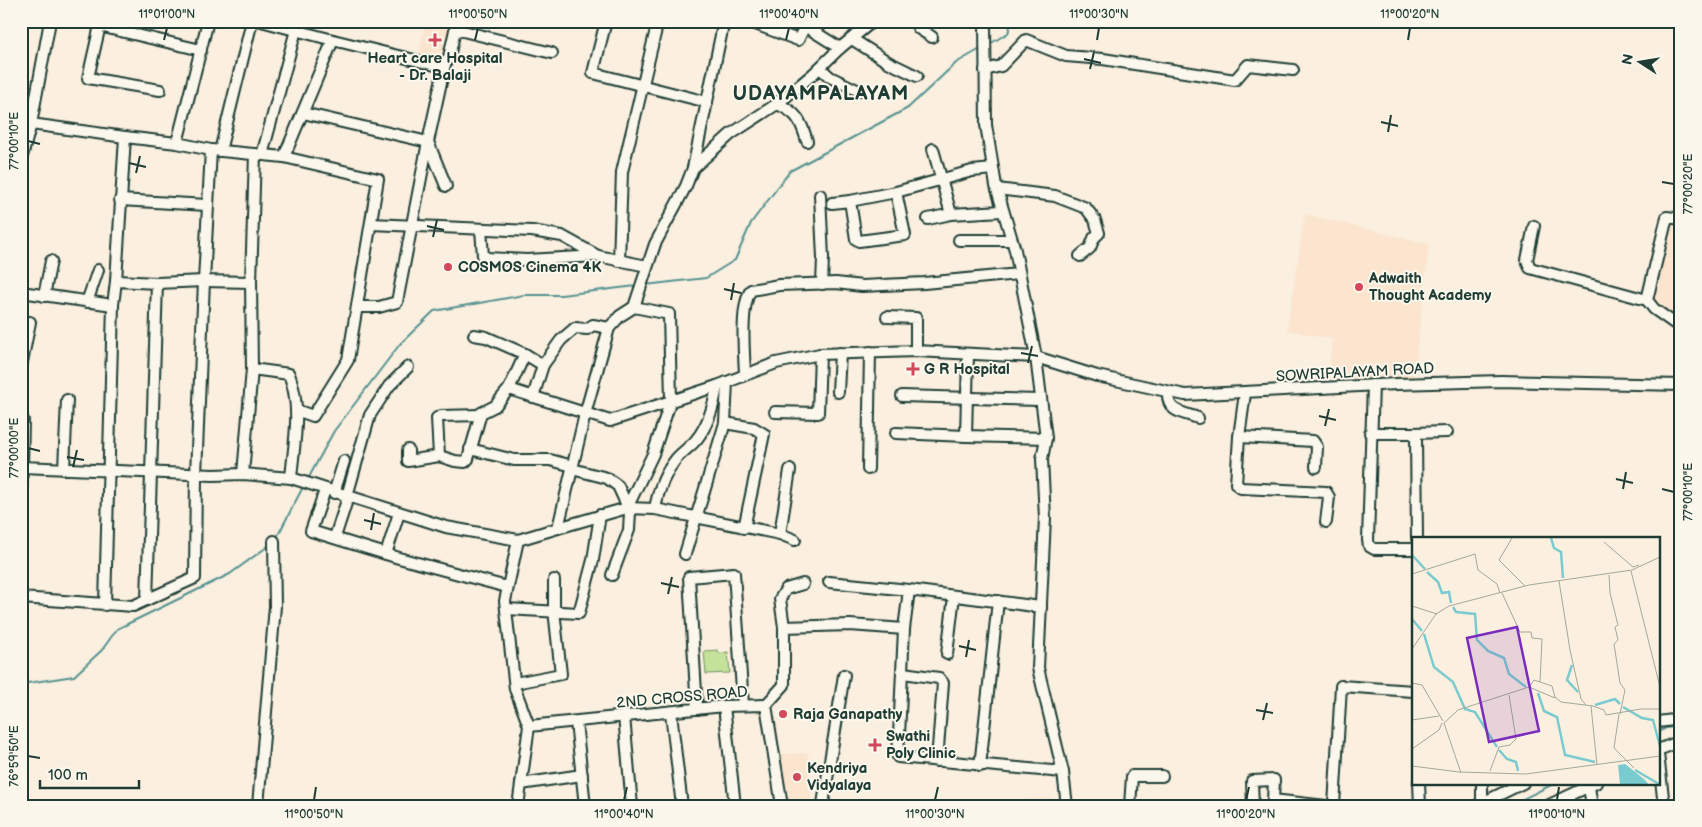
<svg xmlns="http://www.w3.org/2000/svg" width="1702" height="827" font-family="'Balsamiq Sans',sans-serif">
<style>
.built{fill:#fbe5cf}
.green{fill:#c5e29a;stroke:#729067}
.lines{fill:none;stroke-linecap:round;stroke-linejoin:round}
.stream{stroke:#559291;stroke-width:2}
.minor-casing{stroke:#1f3d34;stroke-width:14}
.minor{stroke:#fbf7ec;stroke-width:10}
.ticks{fill:none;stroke:#1f3d34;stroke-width:2}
.poi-dot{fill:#d1495b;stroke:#fbf7ec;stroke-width:2}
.labels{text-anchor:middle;stroke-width:4;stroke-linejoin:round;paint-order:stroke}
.poi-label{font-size:15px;font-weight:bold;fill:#1f3d34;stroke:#fbf7ec;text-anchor:start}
.street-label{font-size:15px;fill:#1f3d34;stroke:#fbf7ec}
.district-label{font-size:20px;font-weight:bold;letter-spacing:1px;fill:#1f3d34;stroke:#fbf7ec}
.inset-river{fill:none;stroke:#79cbcf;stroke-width:2.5}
.inset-road{fill:none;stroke:#a3a89b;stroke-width:1}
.view{fill:#7b2cbf;fill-opacity:0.15;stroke:#7b2cbf;stroke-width:2.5}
.inset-edge{fill:none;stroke:#1f3d34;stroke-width:2.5}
.neatline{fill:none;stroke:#1f3d34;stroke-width:2}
.ticks-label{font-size:12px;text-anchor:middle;fill:#1f3d34}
</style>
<rect width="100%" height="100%" fill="#fbefdf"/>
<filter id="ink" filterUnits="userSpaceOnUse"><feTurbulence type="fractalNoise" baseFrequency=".02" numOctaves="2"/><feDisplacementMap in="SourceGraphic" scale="10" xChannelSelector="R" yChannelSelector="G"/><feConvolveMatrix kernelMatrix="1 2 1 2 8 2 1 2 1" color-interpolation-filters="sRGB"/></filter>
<g filter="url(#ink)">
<g class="built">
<polygon points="426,21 451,25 444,61 418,55"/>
<polygon points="1305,214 1429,244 1414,379 1332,383 1329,370 1332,339 1287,330"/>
<polygon points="1672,218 1681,219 1681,322 1653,300"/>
<polygon points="808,753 811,801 788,803 781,754"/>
<polygon points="1053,798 1054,806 884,806"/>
</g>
<polygon class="green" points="718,650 718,653 728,652 730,673 706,674 704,651"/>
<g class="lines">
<g class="stream">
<polyline points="988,45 1008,33 1012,21"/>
<polyline points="645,285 706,278 735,260 751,223 790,171 908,108 956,63 982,48"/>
<polyline points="308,479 334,431 400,344 434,311 524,295 561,295 636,286"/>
<polyline points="276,539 304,485"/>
<polyline points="21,684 74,676 102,650 117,629 230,574 271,544"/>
<polyline points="1658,732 1666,728 1681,726"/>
<polyline points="1509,806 1555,783"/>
</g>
<g class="minor-casing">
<g id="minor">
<polyline points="50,21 31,124 125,137"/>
<polyline points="101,21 88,78 160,90"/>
<polyline points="606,21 593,73 707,102"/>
<polyline points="747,21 798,40 805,26"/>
<polyline points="808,21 805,26 840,48"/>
<polyline points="923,21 918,28 932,37"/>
<polyline points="985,21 986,125 996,186 1015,250 1036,357 1046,438 1042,459 1045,518 1038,668 1063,772 1067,806"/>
<polyline points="99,26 201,50"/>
<polyline points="455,29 552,53"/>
<polyline points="852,39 888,62 917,76"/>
<polyline points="333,40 439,66 445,64 449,57 457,21"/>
<polyline points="445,64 428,142 446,186"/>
<polyline points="820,68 830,77 859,91"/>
<polyline points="985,70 1001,66 1026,40 1066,56 1103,59 1235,80 1248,65 1293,70"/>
<path d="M777,104C797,112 801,121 807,141"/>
<polyline points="303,113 428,142 397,302 379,307 357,307"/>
<polyline points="211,150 284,157 333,40 261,21"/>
<polyline points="220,151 252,21"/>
<polyline points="262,155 296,30"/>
<polyline points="284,157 378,179 348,360 313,416 296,410"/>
<polyline points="21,160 31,124"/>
<polyline points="693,168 731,134 777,104 812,75 840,48 873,21"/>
<polyline points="997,189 1055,196 1086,208 1095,220 1099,233 1094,238 1090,248 1080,256"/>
<polyline points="896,192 905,235 859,241 856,239 850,201 896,192 972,171 993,169"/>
<polyline points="820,195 823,258 822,284"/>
<polyline points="120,200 207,205"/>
<polyline points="832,203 850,201"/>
<polyline points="951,214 1002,211"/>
<polyline points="928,219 951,214 933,149"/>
<polyline points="1681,219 1667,217 1647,300 1654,309 1681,328"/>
<polyline points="371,224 532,231 562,236 598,256 647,266"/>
<polyline points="1534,226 1527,260 1530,268 1647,300"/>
<polyline points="481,229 483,256 488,258 527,260 598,256"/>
<polyline points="959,240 1011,240"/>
<polyline points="619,261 622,172 658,21"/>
<polyline points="116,281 125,137 177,143"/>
<polyline points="251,282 255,154"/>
<polyline points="21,292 113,305"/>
<polyline points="44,296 51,261"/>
<polyline points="87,302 98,270"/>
<polyline points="887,317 916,318 916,351"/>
<polyline points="609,328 593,325 587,329 575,328 561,340 543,365 525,354 509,389 610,421 717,386 776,363 820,354 916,351 1036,357 1097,376 1185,395 1397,384 1501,381 1681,385"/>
<polyline points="474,335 486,337 525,354"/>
<polyline points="968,355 966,436 1046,438"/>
<polyline points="21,367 30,322"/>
<path d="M745,373C744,353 740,306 751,290L779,285L836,283L862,286L924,283L1019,274"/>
<polyline points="1373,385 1368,540 1369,546 1374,549 1413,549"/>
<polyline points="838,392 840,353"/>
<path d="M1168,392C1167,412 1181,412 1198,418"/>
<polyline points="1245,393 1239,437 1236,484 1241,488 1326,492 1329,497 1326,522"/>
<polyline points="902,396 1040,400"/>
<polyline points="533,397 543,365"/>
<polyline points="775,412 818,413 820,354"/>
<path d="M21,420H23L22,467L213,475L243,474L291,478C294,443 302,407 289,374L252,369L251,282L204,281L211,150L177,143L208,21"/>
<polyline points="725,423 754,428 764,434 744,528"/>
<polyline points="896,433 966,436"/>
<polyline points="1370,433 1412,433 1416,437 1417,538"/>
<polyline points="1412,433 1447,432"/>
<polyline points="1239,437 1313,441 1317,447 1316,467"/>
<polyline points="470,449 514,460 550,460 573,466"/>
<polyline points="408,450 408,461 439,456 455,461 465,462 468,459 481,413 495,406 509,389"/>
<polyline points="439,456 437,418 441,416 480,415"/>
<polyline points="64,469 67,400"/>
<polyline points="572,469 607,478 618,486 630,512 629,530 612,575"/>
<polyline points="868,469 870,352"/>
<polyline points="243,474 252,369"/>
<polyline points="291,478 446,527 518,540"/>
<polyline points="325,490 311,531 399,558 507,587"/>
<polyline points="21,493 22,467"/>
<polyline points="334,493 344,461"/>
<polyline points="347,496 370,415 389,386 408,367"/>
<polyline points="627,508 653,454 671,400 669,314 634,307"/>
<path d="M655,509C658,491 664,474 676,459C682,452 690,447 696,440C709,424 714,406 717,386"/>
<polyline points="558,528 627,508 655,509 780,534 795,540"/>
<polyline points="780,534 790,470"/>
<polyline points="335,537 348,497"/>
<polyline points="386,554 399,513"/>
<polyline points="685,554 725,423 727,382"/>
<polyline points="909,590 1041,607"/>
<polyline points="21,598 133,606 195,578 196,474 204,281 157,283 116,281 113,305 105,605"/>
<polyline points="147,600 157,283"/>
<polyline points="506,609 579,613 593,560 600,515"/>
<polyline points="784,627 850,625 904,629 909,590 829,582"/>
<polyline points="904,629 898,757 1063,772"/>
<polyline points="947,654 954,596"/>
<polyline points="903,673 939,678 943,683 937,761"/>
<polyline points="515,683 561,674 554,610 554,580"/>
<polyline points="766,705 784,685 784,627 780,599 786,589 803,584"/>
<polyline points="724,706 735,806"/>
<polyline points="697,709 689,577 734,573 743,705"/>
<polyline points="671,713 682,806"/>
<polyline points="624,716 632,806"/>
<polyline points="576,722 585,806"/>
<polyline points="1658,722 1681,719"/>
<polyline points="529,726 724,706 766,705 782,806"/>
<polyline points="1658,750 1681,741"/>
<polyline points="1658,754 1664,806"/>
<polyline points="980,766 998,601"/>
<polyline points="1419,783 1420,806"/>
<polyline points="1482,783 1482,802"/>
<polyline points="521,784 582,775"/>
<polyline points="1589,787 1592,806"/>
<polyline points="823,804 844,675"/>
<polyline points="258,806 275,606 274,541"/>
<polyline points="518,806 529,726 515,689 505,601 518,540 558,528 585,414 609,328 620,316 634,307 655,244 686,186 693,168 724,21"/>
<polyline points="1130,806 1132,776 1162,776"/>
<polyline points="1253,806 1252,781 1274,780 1273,800 1326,806"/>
<polyline points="1334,806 1341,686 1413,691"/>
<polyline points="1476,806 1523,783"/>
<polyline points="1547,806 1596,783"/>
</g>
</g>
<use href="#minor" class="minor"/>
</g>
</g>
<path class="ticks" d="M164,40L167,28M475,40L478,28M786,40L789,28M1097,40L1099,28M1408,40L1410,28M1084,59L1101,63M1090,69L1094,52M1381,122L1398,126M1388,132L1391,115M28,141L40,144M129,163L146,167M136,173L140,156M1662,182L1674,184M427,226L444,230M433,237L437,220M724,289L741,293M731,300L734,283M1021,353L1038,356M1028,363L1032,346M1319,416L1336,420M1325,426L1329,409M28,448L40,451M67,457L84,460M73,467L77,450M1616,479L1633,483M1623,489L1626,472M1662,489L1674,492M364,520L381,524M371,530L374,513M661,583L679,587M668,594L672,577M959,646L976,650M966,657L969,640M1256,710L1273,713M1263,720L1267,703M28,756L40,758M314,800L316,787M624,800L627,787M935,800L938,787M1246,800L1249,787M1557,800L1559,787"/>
<g class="poi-dot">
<path d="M432.5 32.5h5v5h5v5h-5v5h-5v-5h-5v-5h5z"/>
<circle cx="448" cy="267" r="5"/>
<circle cx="1359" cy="287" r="5"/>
<path d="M910.5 361.5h5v5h5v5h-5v5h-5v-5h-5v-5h5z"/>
<circle cx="783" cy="714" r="5"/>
<path d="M872.5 737.5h5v5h5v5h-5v5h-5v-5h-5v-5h5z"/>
<circle cx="797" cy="777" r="5"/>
</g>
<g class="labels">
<g class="poi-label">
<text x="435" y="63" text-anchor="middle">Heart care Hospital<tspan x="435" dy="17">- Dr. Balaji</tspan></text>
<text x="458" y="272">COSMOS Cinema 4K</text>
<text x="1369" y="283">Adwaith<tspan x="1369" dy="17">Thought Academy</tspan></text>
<text x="924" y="374">G R Hospital</text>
<text x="793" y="719">Raja Ganapathy</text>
<text x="886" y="741">Swathi<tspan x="886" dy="17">Poly Clinic</tspan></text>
<text x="807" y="773">Kendriya<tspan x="807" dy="17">Vidyalaya</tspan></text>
</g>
<g class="street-label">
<text transform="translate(1355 372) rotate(-3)" y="5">SOWRIPALAYAM ROAD</text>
<text transform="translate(682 697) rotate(-5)" y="5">2ND CROSS ROAD</text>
</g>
<g class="district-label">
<text x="821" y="100">UDAYAMPALAYAM</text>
</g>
</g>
<g transform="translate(1412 537)">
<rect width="248" height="248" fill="#fbefdf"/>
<path d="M213,227L233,243L236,247H208L206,228Z" fill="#79cbcf"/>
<path class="inset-river" d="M139,1L142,11L149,15L151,41M0,18L13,32M15,35L26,45L30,56L37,55L39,66M41,70L44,75L63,77L65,103L76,114L92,121L97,137L114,150M0,82L10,94M12,97L22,130L41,145L53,172L63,175L85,210M160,128L155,143L166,155M126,156L132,174L145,180L153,218L183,225M183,168L203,162L208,167M211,170L230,181L241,183L248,209M87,213L95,222L104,225L106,234M223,233L247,247"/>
<path class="inset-road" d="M100,1L87,23L113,49M192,5L221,30L227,28M219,34L248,150M0,37L63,17L66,33L85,47L88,56M197,38L198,56L206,88L203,90L206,103L202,107L208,146L213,153L208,177M147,44L158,113L169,162L174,168M90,56L108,95H119L120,101L130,102L128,145M0,69L25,77M0,112L24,77L37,69L117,48L220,33L248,20M0,146L10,148L31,184M117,150L143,161M179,169L185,228M207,177L202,211L222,231M0,183L27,179M32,186L46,173L117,150L122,143L140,149L143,160L149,165L181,169L192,173L194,178L229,172H248M32,186L49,236M0,212L27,193L30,186M0,229L47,235L114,237L248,219M78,234L87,210L98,208L104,202L97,158"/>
<path class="view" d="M105,90L127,194L77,205L55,101Z"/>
<rect width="248" height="248" class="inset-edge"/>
</g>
<rect width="1702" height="827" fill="none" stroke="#fbf7ec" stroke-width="55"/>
<g transform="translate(1640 62) rotate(282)" stroke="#fbf7ec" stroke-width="4" paint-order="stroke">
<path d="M0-4L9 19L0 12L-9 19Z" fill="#1f3d34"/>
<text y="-8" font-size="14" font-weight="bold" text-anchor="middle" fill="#1f3d34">N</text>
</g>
<path d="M40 780v8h99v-8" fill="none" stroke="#1f3d34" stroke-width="2.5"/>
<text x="48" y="780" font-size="15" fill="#1f3d34" stroke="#fbf7ec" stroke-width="4" paint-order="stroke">100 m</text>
<rect x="28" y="28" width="1646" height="772" class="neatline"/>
<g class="ticks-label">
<text x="167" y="18">11°01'00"N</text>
<text x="478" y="18">11°00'50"N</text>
<text x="789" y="18">11°00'40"N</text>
<text x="1099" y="18">11°00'30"N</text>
<text x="1410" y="18">11°00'20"N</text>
<text transform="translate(14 141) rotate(-90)" y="4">77°00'10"E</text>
<text transform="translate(1688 184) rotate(-90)" y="4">77°00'20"E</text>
<text transform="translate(14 448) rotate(-90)" y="4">77°00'00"E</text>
<text transform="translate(1688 492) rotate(-90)" y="4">77°00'10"E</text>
<text transform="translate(14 756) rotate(-90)" y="4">76°59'50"E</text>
<text x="314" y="818">11°00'50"N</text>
<text x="624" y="818">11°00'40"N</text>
<text x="935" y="818">11°00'30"N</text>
<text x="1246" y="818">11°00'20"N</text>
<text x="1557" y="818">11°00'10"N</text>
</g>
</svg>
